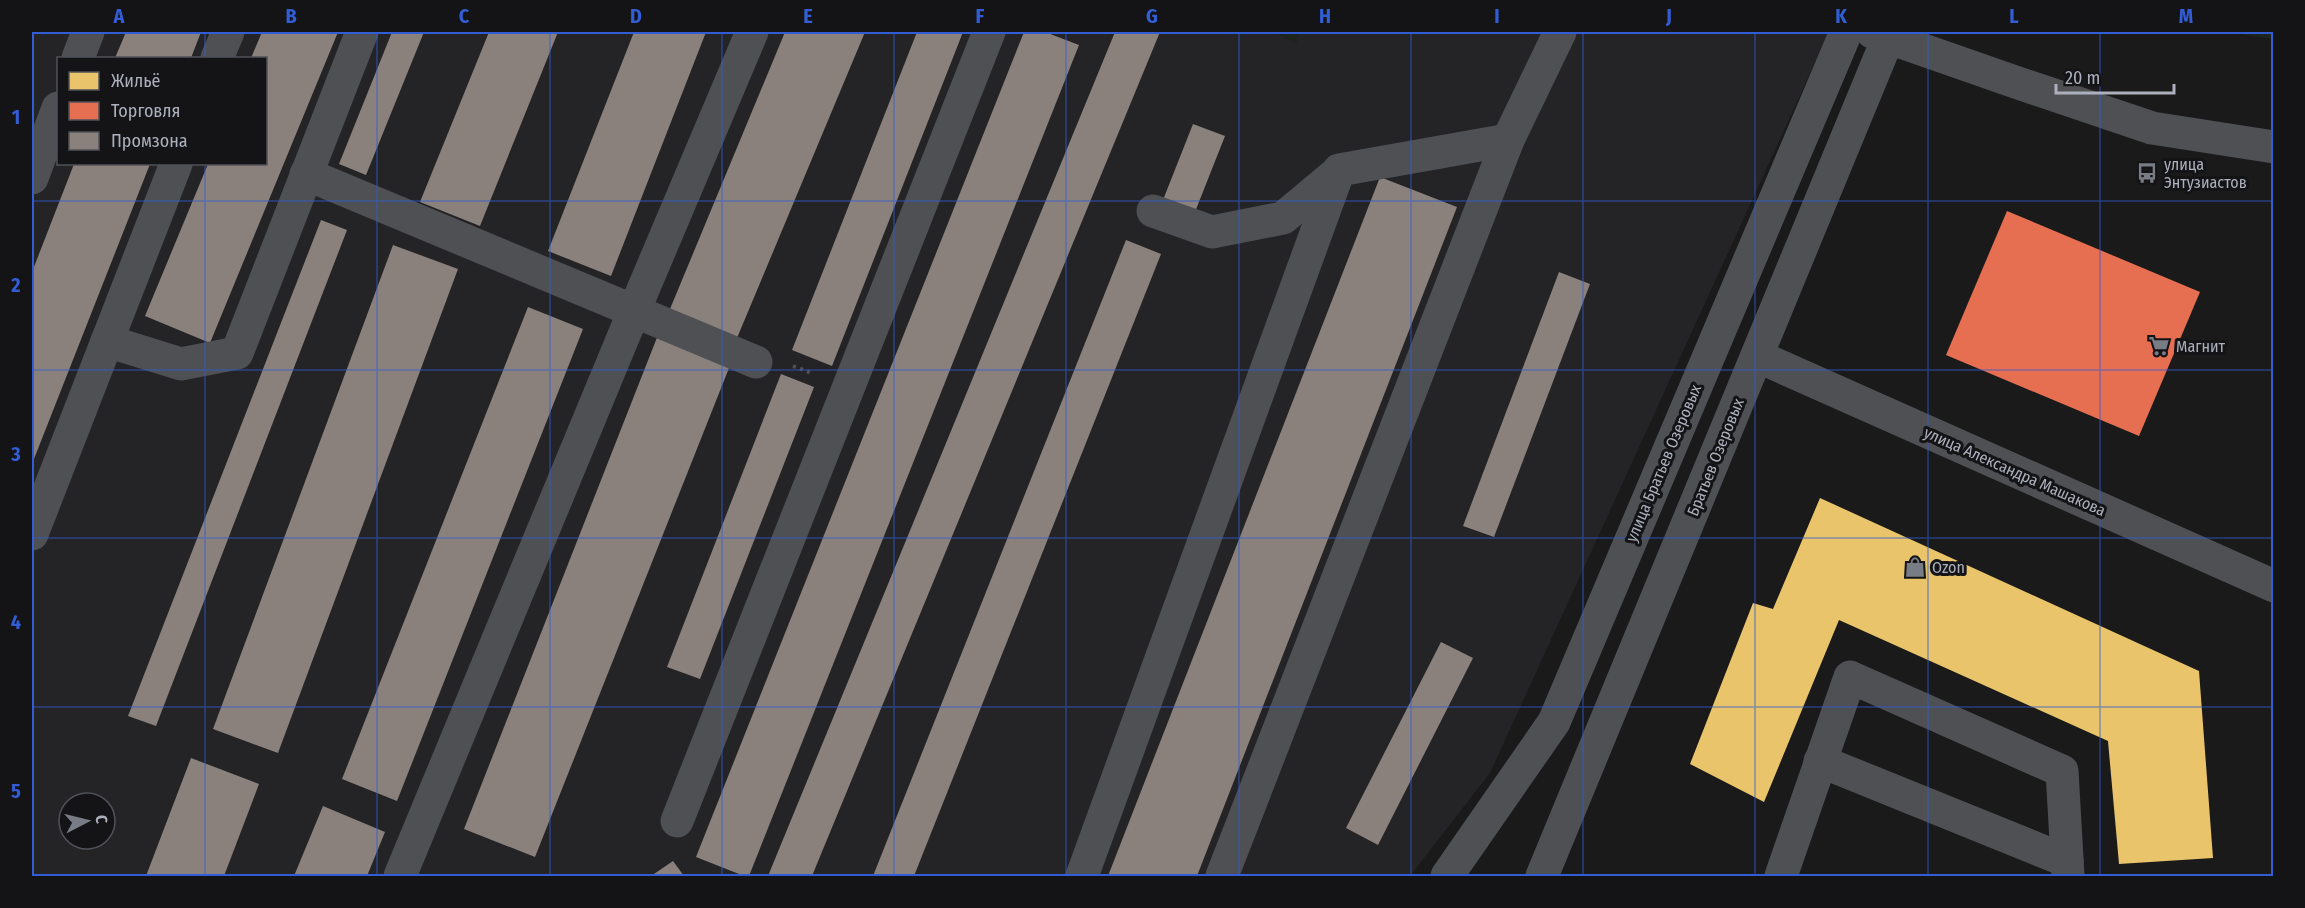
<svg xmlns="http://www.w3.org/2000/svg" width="2305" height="908" font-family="'Fira Sans Condensed',sans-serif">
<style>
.built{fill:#242427;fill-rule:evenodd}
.green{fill:#1e251f}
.homes{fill:#e9c46a}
.shops{fill:#e76f51}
.industry{fill:#8a817c}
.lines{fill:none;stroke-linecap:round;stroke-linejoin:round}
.path{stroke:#505155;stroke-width:4;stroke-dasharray:3 4.5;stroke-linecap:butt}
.minor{stroke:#4e5054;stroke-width:33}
.grid{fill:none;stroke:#325dd4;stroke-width:1.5;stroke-opacity:0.55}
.labels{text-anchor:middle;stroke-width:6;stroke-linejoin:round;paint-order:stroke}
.poi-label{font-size:16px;fill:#abb0bc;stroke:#141417;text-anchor:start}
.street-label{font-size:16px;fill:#abb0bc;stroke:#141417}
.neatline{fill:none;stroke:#325dd4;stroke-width:2}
.grid-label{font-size:20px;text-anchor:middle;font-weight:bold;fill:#325dd4}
</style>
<rect width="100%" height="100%" fill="#1a1a1b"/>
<path class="built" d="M35,32H1274L1296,43L1298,32H1829L1490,773L1410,876H32V40ZM58,58H266V164H58ZM69,803H105V839H69Z"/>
<g class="green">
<polygon points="1274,32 1298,32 1296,43"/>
<polygon points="2227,32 2273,32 2273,39"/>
</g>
<polygon class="homes" points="1820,498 2199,671 2213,858 2119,864 2108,741 1839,620 1764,802 1690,764 1753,603 1773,609"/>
<polygon class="shops" points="2007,211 2200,292 2139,436 1946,355"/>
<g class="industry">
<polygon points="126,32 201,32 191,58 115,58"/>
<polygon points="262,32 338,32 210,343 145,316 208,164 266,164 266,58 251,58"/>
<polygon points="392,32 424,32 366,175 339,164"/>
<polygon points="489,32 558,32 480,226 420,202"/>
<polygon points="634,32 706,32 611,276 548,251"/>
<polygon points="785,32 865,32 737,338 670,309"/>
<polygon points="917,32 963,32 832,366 792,350"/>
<polygon points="1024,32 1045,32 1079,45 749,876 744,876 696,857"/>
<polygon points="1115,32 1160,32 812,876 768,876"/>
<polygon points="1193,124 1225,136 1193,217 1161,205"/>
<polygon points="74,164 150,164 32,464 32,272"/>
<polygon points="1380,177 1457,207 1197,876 1108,876"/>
<polygon points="321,220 347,230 156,726 128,716"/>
<polygon points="1126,240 1161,254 914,876 873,876"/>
<polygon points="393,245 458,269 278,753 213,729"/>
<polygon points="1559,272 1590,284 1494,537 1463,526"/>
<polygon points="528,307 583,329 397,801 342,779"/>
<polygon points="658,335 731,363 535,857 464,829"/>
<polygon points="781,374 814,387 700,679 667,667"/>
<polygon points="1441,642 1473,658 1378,845 1346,828"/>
<polygon points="191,758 259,784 224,876 146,876"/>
<polygon points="323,806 385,832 367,876 294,876"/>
<polygon points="673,861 684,876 651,876"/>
</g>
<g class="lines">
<polyline class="path" points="793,366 814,374"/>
<g class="minor">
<polyline points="1872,32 2021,84 2152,128 2274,147"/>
<polyline points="78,58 88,32"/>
<polyline points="217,58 228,32"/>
<polyline points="306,174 756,362"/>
<polyline points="32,178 58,108"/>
<polyline points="1153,211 1212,232 1283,218 1338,172"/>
<polyline points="107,341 181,364 237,353 362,32"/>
<polyline points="1757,356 2274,586"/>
<polyline points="32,534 176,164"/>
<polyline points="1820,761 2067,861"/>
<polyline points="677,821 989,32"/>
<polyline points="400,876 634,311 752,32"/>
<polyline points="1082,876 1339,170 1508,140 1560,32"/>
<polyline points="1222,876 1508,140"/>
<polyline points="1447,876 1554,722 1846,32"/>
<polyline points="1542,876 1888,38"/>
<polyline points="1781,876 1850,677 2062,771 2068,876"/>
</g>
</g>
<path class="grid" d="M205,32V58M377,32V876M550,32V876M722,32V876M894,32V876M1066,32V876M1239,32V876M1411,32V876M1583,32V876M1755,32V876M1928,32V876M2100,32V876M205,164V876M32,201H2274M32,370H2274M32,538H2274M32,707H2274"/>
<defs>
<g id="bus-bare" transform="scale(1.62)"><path d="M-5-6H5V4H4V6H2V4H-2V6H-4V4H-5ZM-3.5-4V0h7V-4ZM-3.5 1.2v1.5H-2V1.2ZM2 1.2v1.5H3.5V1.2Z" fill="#787c84" stroke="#141417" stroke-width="2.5" paint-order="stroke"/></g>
<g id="supermarket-bare" transform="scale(1.62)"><path d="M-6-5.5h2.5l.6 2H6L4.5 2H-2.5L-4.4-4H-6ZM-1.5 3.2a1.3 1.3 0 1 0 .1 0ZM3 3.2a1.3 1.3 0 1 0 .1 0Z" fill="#787c84" stroke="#141417" stroke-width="2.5" paint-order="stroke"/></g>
<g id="shop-bare" transform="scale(1.62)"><path d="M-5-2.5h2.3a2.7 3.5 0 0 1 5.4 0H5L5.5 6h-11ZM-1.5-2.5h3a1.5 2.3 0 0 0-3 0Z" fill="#787c84" stroke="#141417" stroke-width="2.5" paint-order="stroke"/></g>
</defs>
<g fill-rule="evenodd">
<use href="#bus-bare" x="2147" y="173"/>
<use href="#supermarket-bare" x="2159" y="346"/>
<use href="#shop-bare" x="1915" y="567"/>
</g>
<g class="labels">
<g class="poi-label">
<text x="2164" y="170">улица<tspan x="2164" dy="18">Энтузиастов</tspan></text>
<text x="2176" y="352">Магнит</text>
<text x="1932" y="573">Ozon</text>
</g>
<g class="street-label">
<text transform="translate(1715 457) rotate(-68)" y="6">Братьев Озеровых</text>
<text transform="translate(1663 463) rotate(-67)" y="6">улица Братьев Озеровых</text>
<text transform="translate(2015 471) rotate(24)" y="6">улица Александра Машакова</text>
</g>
</g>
<rect width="2305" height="908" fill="none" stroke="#141417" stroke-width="66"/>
<rect x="57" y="57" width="210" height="108" fill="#141417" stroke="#505259" stroke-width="1.5"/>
<rect x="69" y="72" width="30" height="18" fill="#e9c46a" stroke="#505259" stroke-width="1.5"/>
<text x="111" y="87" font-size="18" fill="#abb0bc">Жильё</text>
<rect x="69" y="102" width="30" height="18" fill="#e76f51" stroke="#505259" stroke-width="1.5"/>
<text x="111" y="117" font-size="18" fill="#abb0bc">Торговля</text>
<rect x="69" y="132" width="30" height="18" fill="#8a817c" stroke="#505259" stroke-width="1.5"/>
<text x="111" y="147" font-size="18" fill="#abb0bc">Промзона</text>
<g transform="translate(87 821) rotate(83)"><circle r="28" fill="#141417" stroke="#505259" stroke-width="1.5"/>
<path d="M0-4.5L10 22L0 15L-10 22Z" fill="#787c84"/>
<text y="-9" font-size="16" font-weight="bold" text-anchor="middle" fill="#abb0bc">С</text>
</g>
<path d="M2056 84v9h118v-9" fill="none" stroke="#abb0bc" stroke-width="3"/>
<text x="2065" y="84" font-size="18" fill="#abb0bc" stroke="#141417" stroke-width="4.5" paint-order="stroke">20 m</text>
<rect x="33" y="33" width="2239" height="842" class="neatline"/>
<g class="grid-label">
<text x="119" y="23">A</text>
<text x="291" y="23">B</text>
<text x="464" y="23">C</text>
<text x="636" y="23">D</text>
<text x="808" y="23">E</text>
<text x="980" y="23">F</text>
<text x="1152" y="23">G</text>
<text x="1325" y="23">H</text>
<text x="1497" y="23">I</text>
<text x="1669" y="23">J</text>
<text x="1841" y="23">K</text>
<text x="2014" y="23">L</text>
<text x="2186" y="23">M</text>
<text x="16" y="124">1</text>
<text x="16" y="292">2</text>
<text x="16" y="461">3</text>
<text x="16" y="629">4</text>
<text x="16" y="798">5</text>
</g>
</svg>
